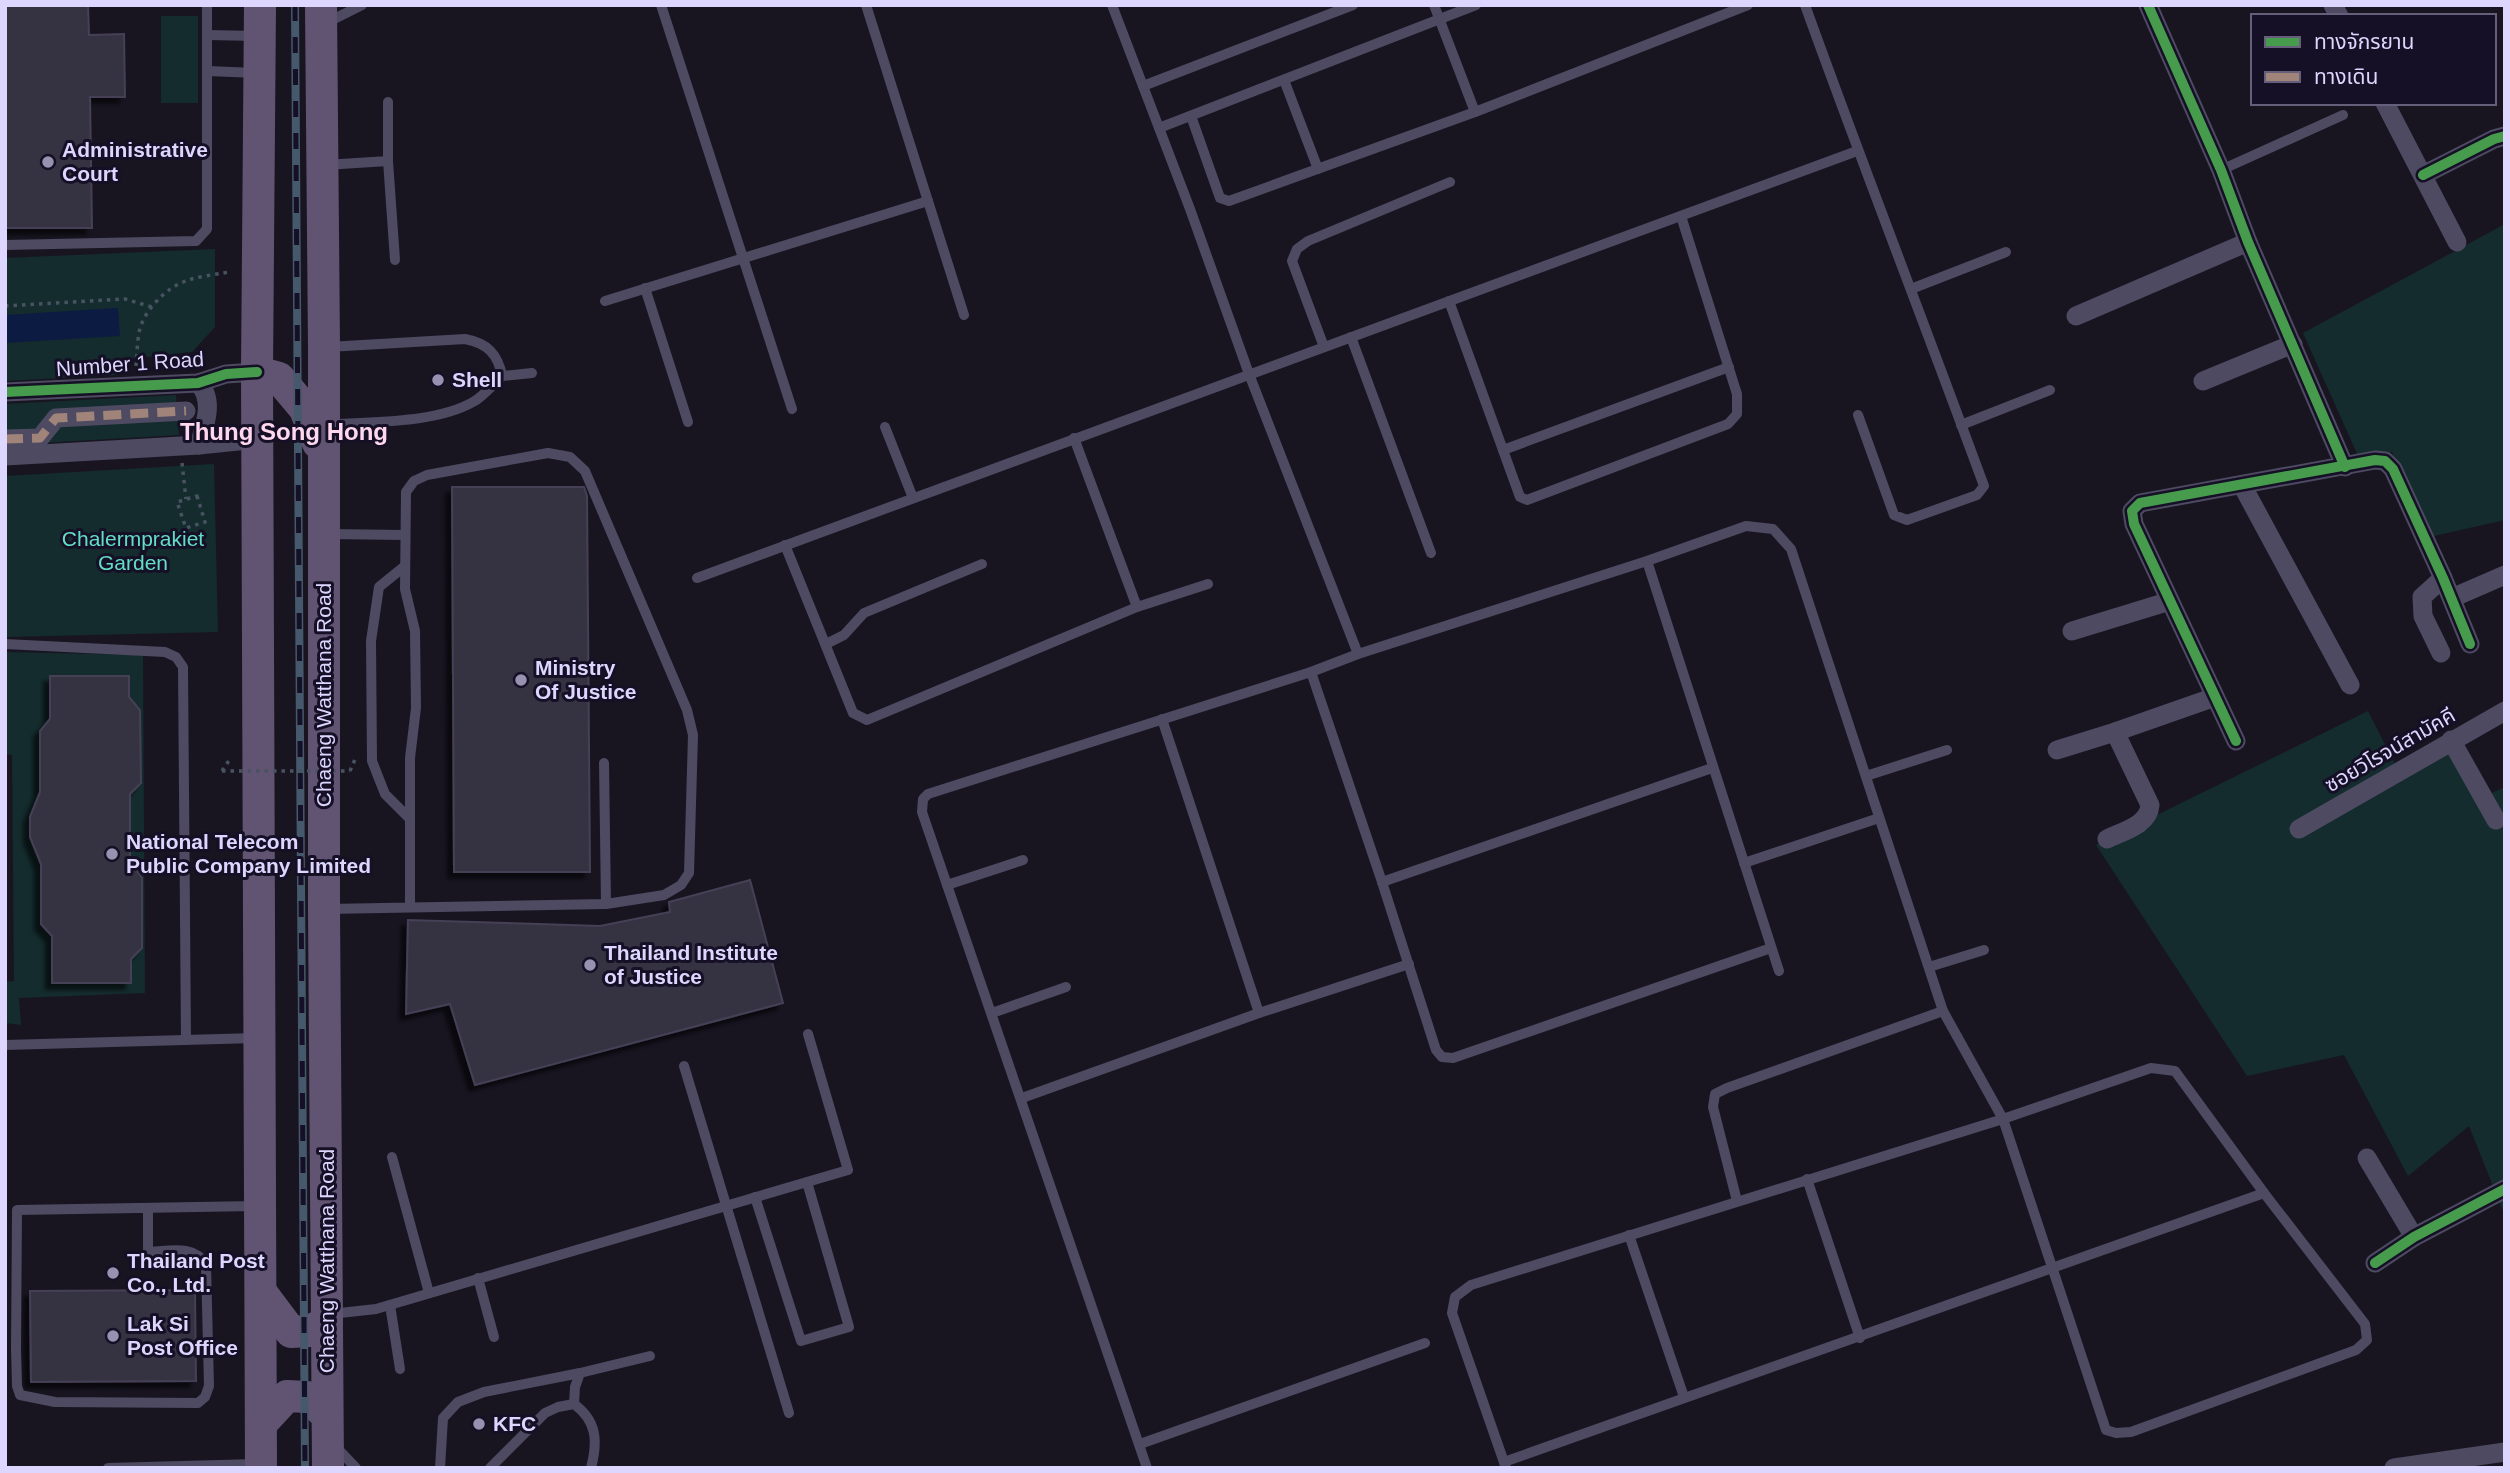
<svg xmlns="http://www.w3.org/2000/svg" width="2510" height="1473" font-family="Arial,'Noto Sans Thai',sans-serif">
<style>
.green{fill:#142c2e}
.water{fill:#0c1b41}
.building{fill:#363343;stroke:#454055;stroke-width:2;filter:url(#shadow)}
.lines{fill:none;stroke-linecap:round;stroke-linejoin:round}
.path{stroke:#485362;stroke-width:3.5;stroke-dasharray:3.5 5;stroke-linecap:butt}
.lane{stroke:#4d4a62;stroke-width:10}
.street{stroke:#4d4a62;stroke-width:19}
.primary{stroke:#615473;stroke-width:32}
.rail-casing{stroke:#46586c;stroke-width:8}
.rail{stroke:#151026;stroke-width:5;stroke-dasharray:16;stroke-linecap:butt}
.path-bridge{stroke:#485362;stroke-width:3.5;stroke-dasharray:3.5 5;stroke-linecap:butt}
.quiet{stroke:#a18479;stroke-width:9;stroke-dasharray:18 9;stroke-linecap:butt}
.cycleway-casing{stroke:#151026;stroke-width:15}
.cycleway{stroke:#469c4c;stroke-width:10}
.poi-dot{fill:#9892b1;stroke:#151026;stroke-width:2.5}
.labels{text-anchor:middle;stroke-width:6;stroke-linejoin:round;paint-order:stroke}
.poi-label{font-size:21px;font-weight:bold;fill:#ddd6fe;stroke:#151026;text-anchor:start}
.street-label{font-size:21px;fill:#ddd6fe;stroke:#151026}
.park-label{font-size:21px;fill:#62dec7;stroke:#151026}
.quarter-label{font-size:24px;font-weight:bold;fill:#fed8ee;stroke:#151026}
</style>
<defs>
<filter id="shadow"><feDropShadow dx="-6" dy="6" stdDeviation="2" flood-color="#0009"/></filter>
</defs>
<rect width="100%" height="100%" fill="#181521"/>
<g class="green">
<rect x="161" y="16" width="37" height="87"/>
<polygon points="2505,224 2505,520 2425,538 2392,452 2359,458 2303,333"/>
<polygon points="215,249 215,327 192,352 127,359 120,375 5,381 5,258"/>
<polygon points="176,395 179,435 5,445 5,404"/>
<polygon points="214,464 218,632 5,637 5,476"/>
<polygon points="5,652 143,655 145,993 19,998 21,1025 5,1023 5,982 14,981 12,755 5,754"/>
<polygon points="2368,711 2400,774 2453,745 2481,798 2505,787 2505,1216 2469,1126 2408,1176 2344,1055 2247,1076 2096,845"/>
</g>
<polygon class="water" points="118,308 120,336 5,343 5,315"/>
<g class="building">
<polygon points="5,5 88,5 89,35 124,34 125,97 90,97 92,228 5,228"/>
<polygon points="452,487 584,487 587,496 590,872 454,872"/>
<polygon points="50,676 129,676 129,697 140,710 141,783 130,794 130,861 142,878 142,948 131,959 131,983 52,983 52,936 41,924 41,864 30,837 30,817 40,792 40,731 50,719"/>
<polygon points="750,880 783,1003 475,1085 450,1004 406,1014 408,920 600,926 670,912 669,902"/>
<polygon points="195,1290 196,1381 31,1382 30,1291"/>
</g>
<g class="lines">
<g class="path">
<polyline points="5,306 125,299 152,307"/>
<path d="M136,366C137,355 137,344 139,333C141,322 147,312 154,304C178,277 196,278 229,272"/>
<polyline points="182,463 186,499"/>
<polygon points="197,496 205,522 186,528 177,502"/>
<polyline points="222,771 230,759"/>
<polyline points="350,771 356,757"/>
</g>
<g class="lane">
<polyline points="661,5 792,409"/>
<polyline points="866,5 964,315"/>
<polyline points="1112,5 1190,209 1249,374 1358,654"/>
<polyline points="1434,5 1475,112"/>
<path d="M1805,5C1863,166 1925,325 1984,486L1977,495L1907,520L1894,515L1858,415"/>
<polyline points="328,22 362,5"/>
<polyline points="207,35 256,36"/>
<polyline points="207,71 256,73"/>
<polyline points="1284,80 1318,169"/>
<polyline points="1143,86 1353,5"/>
<polyline points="1191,116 1220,198 1229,201 1475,112 1748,5"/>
<polyline points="1159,128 1476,5"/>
<polyline points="388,161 395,260"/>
<polyline points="325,165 388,161 388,102"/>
<polyline points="2221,170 2343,115"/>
<polyline points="5,245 196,241 207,229 207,5"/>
<polyline points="645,288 688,422"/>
<polyline points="1911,289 2006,252"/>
<polyline points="605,301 928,201"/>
<polyline points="1449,301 1520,497 1527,500 1728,424 1737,414 1737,394 1681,216"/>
<polyline points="1351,337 1431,553"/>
<path d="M328,347L465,339C487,343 498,354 502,376L532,373"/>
<polyline points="1324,347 1292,261 1297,249 1308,241 1450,182"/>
<path d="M327,425C371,421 434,424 473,402C484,396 493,384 502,376"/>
<polyline points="1961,425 2050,390"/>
<polyline points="885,427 913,498"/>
<polyline points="1074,438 1137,607"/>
<polyline points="1503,450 1729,367"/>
<polyline points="328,534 404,535"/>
<polyline points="785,545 853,713 867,720 1137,607 1208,584"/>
<polyline points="1647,561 1779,971"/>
<polyline points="405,566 379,587 371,641 372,761 385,794 410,819"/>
<polyline points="697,578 1857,151"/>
<polyline points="5,644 165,652 176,657 183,667 186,1040"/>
<polyline points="826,644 844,635 864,613 982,564"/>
<polyline points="1311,672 1382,882 1436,1050 1442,1057 1453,1058 1771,948"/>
<polyline points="1162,719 1259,1013"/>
<polyline points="604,763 606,904"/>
<polyline points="1866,776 1947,750"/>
<polyline points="1744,863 1879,818"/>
<polyline points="1382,882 1712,768"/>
<polyline points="947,885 1023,860"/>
<polyline points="326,909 606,904 664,895 681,885 689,873 693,735 687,710 585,471 570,457 548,453 427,475 414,481 406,492 405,589 415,631 416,708 410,758 410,906"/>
<polyline points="1929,967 1984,950"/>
<polyline points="992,1013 1066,987"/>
<polyline points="5,1045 257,1038"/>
<polyline points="684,1066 789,1413"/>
<polyline points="1022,1098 1259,1013 1409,964"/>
<polyline points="392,1157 429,1293"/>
<polyline points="1807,1179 1860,1338"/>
<polyline points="755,1197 801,1341 849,1327 807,1182"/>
<path d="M148,1208V1252C169,1251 195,1244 206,1265L209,1386L205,1397L198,1403L55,1402L20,1395L17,1386L16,1349L17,1210L258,1206"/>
<polyline points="1629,1235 1684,1397"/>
<polyline points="478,1278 494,1337"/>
<polyline points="390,1305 400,1369"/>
<polyline points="331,1314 376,1309 848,1170 808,1034"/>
<polyline points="574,1404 575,1387 580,1373 650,1356"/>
<polyline points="1140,1444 1425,1343"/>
<polyline points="337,1448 356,1468"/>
<polyline points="1504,1462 2264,1193"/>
<polyline points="108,1468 258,1464"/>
<polyline points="440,1468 443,1418 458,1402 484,1392 580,1373"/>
<path d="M490,1468L545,1413L558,1407L574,1404C597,1421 598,1441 591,1468"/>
<polyline points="1147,1468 922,812 923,799 928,794 1311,672 1358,654 1647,561 1746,526 1773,529 1791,549 1943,1011 1727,1088 1715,1094 1713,1107 1737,1201"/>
<polyline points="1506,1468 1452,1313 1455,1297 1471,1285 2003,1119 2151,1068 2175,1071 2264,1193 2365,1324 2367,1340 2356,1350 2131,1432 2116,1433 2106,1430 2003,1119 1943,1011"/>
</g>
<g class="street">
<polyline points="2148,5 2221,170 2248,242 2345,467"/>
<polyline points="2333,5 2339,16"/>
<polyline points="2385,103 2457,242"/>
<polyline points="2423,175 2494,139 2505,136"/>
<polyline points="2076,316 2248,242"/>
<polyline points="2203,381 2293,344"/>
<path d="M198,383C215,399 205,425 199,445"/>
<polyline points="5,392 198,383 226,374 257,372"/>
<polyline points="5,439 40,438 56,418 186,411"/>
<polyline points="5,456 199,445 257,439"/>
<polyline points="2242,485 2350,685"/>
<polyline points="2452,598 2505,575"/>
<polyline points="2072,631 2170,601"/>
<polyline points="2441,653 2423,616 2422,597 2443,578"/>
<polyline points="2451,740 2496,820"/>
<polyline points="2236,741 2134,524 2132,511 2140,503 2375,460 2385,461 2393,469 2443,578 2470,644"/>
<polyline points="2057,750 2115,732 2215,697"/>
<polyline points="2299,829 2505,711"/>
<path d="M2107,839C2123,831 2149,825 2150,805L2115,732"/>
<polyline points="2367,1158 2414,1237"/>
<polyline points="2375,1263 2414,1237 2505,1189"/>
<polyline points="2394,1468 2505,1452"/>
</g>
<g class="primary">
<polyline points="260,5 257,372 261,1468"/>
<polyline points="321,5 324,347 324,909 328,1468"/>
<polyline points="257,372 279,378 305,409 318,443"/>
<polyline points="261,1292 291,1332 310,1331 327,1322"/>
<polyline points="262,1423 287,1396 307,1397 327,1415"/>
</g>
<g class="rail-casing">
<polyline id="rail" points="295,5 305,1468"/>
</g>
<use href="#rail" class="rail"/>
<polyline class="path-bridge" points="222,771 350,771"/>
<polyline class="quiet" points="5,439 40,438 56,418 186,411"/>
<g class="cycleway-casing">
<g id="cycleway">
<polyline points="2148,5 2221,170 2248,242 2345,467"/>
<polyline points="2423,175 2494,139 2505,136"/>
<polyline points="5,392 198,383 226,374 257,372"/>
<polyline points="2236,741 2134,524 2132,511 2140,503 2375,460 2385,461 2393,469 2443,578 2470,644"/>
<polyline points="2375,1263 2414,1237 2505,1189"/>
</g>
</g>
<use href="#cycleway" class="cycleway"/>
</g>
<g class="poi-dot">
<circle cx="48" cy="162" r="7"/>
<circle cx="438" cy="380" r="7"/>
<circle cx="521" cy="680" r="7"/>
<circle cx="112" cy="854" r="7"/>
<circle cx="590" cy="965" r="7"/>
<circle cx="113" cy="1273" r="7"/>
<circle cx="113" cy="1336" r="7"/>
<circle cx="479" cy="1424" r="7"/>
</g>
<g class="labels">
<g class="poi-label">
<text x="62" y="157">Administrative<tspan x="62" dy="24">Court</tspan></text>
<text x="452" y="387">Shell</text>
<text x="535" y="675">Ministry<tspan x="535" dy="24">Of Justice</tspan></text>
<text x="126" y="849">National Telecom<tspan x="126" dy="24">Public Company Limited</tspan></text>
<text x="604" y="960">Thailand Institute<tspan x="604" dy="24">of Justice</tspan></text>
<text x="127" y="1268">Thailand Post<tspan x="127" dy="24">Co., Ltd.</tspan></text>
<text x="127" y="1331">Lak Si<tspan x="127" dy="24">Post Office</tspan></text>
<text x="493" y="1431">KFC</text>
</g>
<g class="street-label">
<text transform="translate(130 364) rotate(-4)" y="7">Number 1 Road</text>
<text transform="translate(324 695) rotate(-90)" y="7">Chaeng Watthana Road</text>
<text transform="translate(2390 750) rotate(-30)" y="7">ซอยวิโรจน์สามัคคี</text>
<text transform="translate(327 1261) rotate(-90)" y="7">Chaeng Watthana Road</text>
</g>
<g class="park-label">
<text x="133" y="546">Chalermprakiet<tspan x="133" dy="24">Garden</tspan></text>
</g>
<g class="quarter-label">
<text x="284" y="440">Thung Song Hong</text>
</g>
</g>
<rect width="2510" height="1473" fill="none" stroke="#ddd6fe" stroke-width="14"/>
<rect x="2251" y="14" width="245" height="91" fill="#151026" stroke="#655f7c" stroke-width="2"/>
<rect x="2265" y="37" width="35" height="10" fill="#469c4c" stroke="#655f7c" stroke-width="2"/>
<text x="2314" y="49" font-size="21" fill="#ddd6fe">ทางจักรยาน</text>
<rect x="2265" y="72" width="35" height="10" fill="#a18479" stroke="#655f7c" stroke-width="2"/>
<text x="2314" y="84" font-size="21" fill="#ddd6fe">ทางเดิน</text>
</svg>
